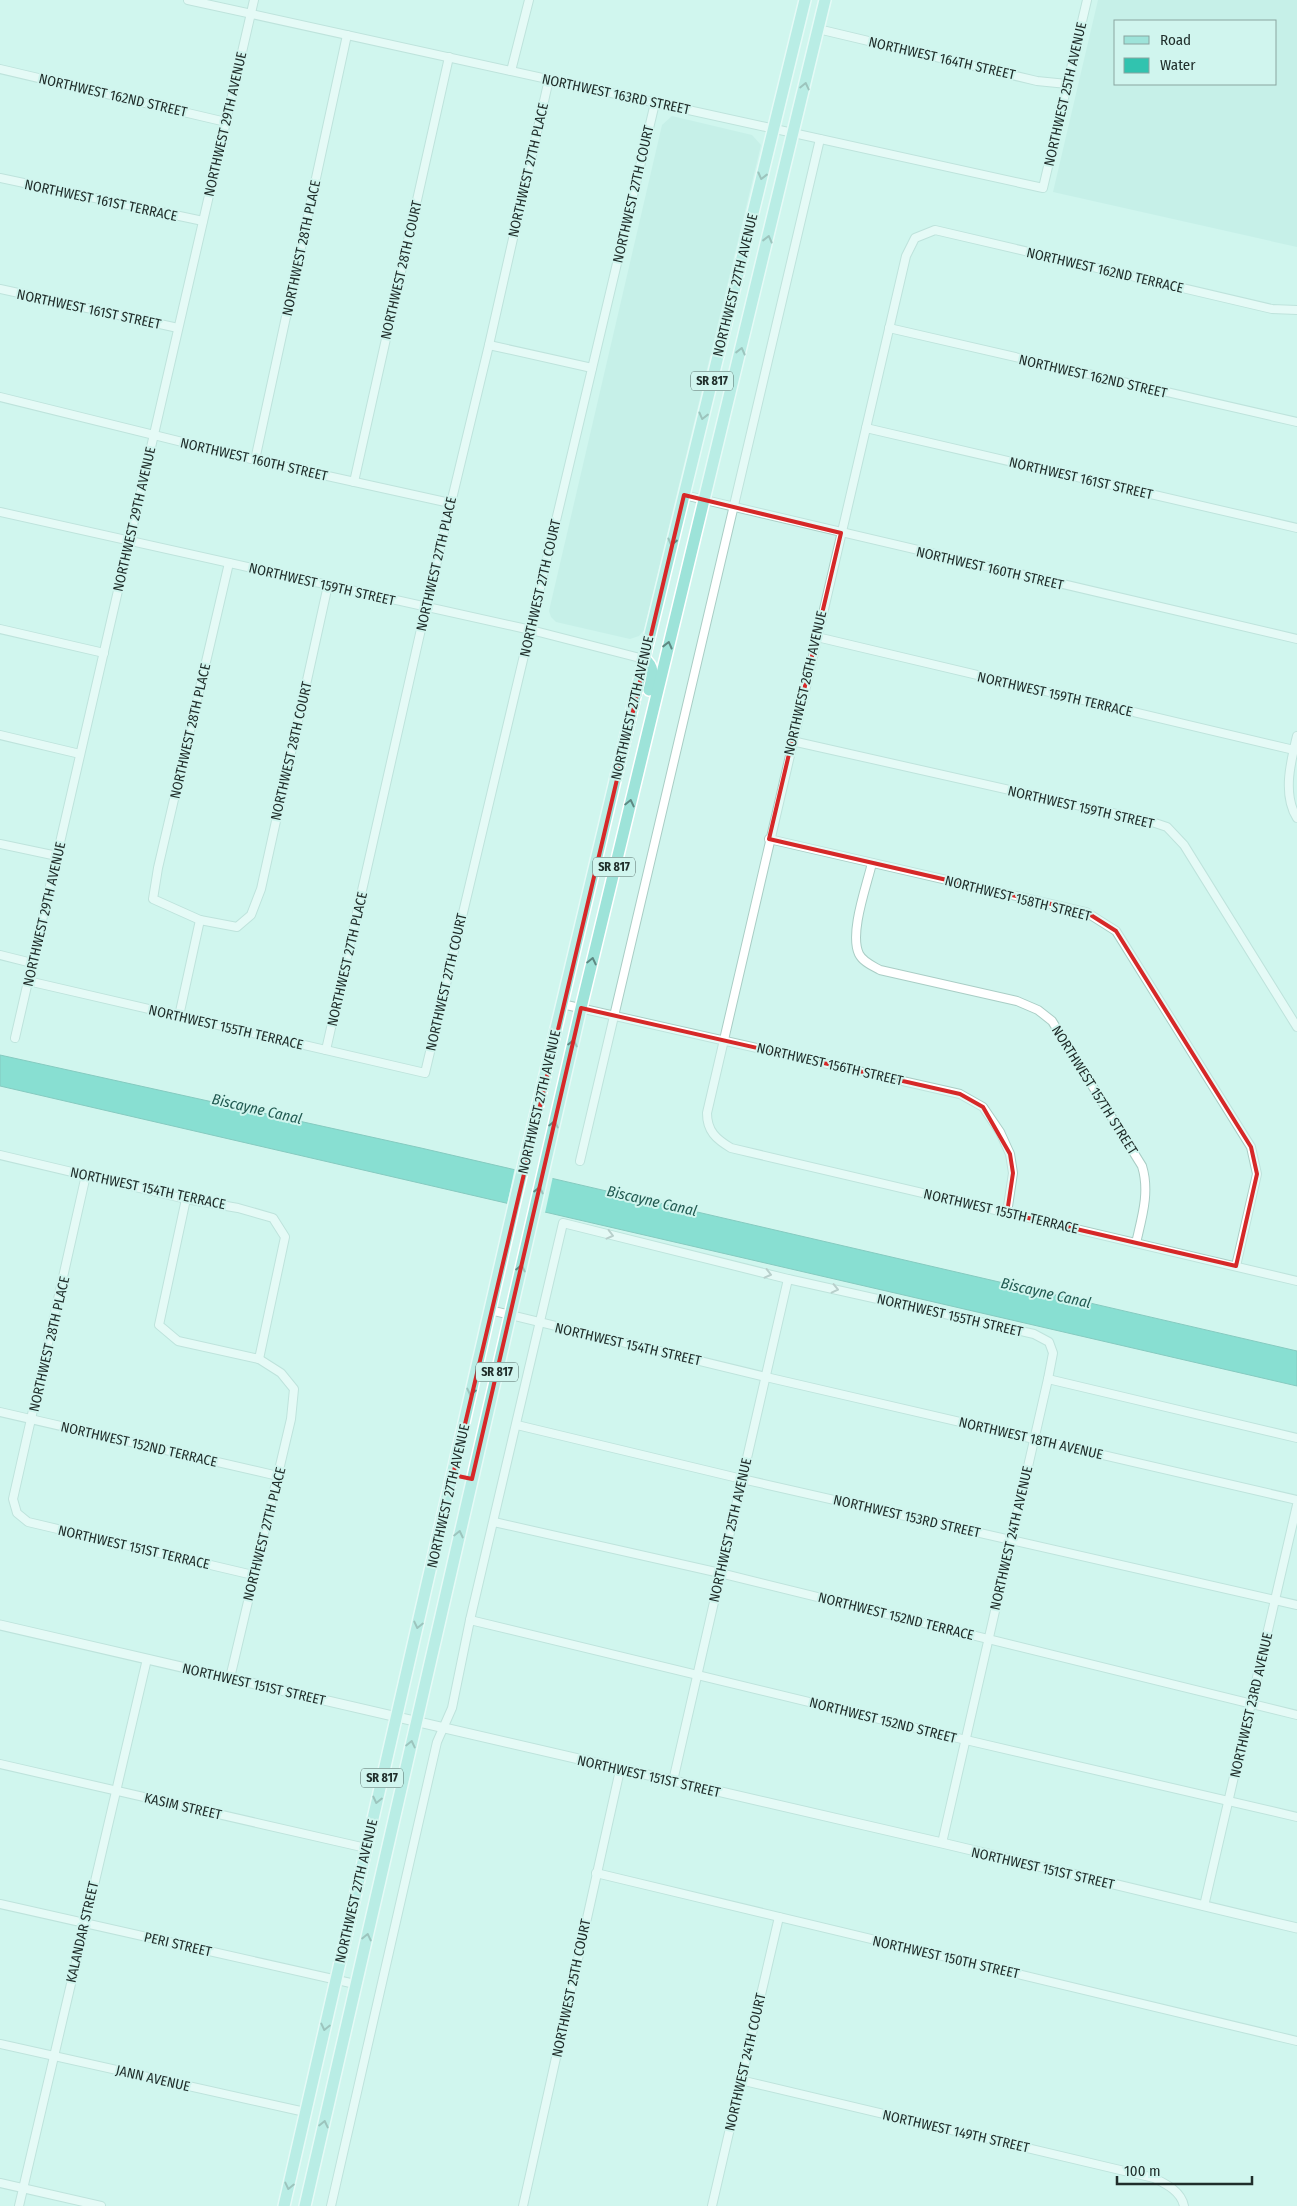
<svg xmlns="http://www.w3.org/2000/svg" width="1297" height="2206" font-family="'Fira Sans Condensed',sans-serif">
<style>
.built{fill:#bbe9e0;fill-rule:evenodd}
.water{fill:#31c3af;stroke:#2c9687}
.pier{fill:#d0f5ee}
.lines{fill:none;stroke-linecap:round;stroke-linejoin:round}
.minor-casing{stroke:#a9cdc5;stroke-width:10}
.tertiary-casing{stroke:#a9cdc5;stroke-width:11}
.primary-casing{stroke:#fff;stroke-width:14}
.minor{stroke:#fff;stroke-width:8}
.tertiary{stroke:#fff;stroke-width:9}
.primary{stroke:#9de3d9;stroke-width:11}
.oneway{stroke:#5e8882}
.oneway2{stroke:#9ba1a0}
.marked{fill:none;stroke:#d62828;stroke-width:4;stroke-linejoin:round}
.labels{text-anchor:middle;stroke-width:4;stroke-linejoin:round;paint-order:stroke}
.shield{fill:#d0f5ee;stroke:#556a66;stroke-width:1}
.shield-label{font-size:12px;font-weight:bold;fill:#202e2b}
.street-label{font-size:14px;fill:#202e2b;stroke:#d0f5ee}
.water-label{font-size:15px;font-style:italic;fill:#205950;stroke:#d0f5ee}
</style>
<rect width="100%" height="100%" fill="#d0f5ee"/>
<g class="built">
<path d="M1098,0H1297V247L1053,192ZM1276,21V84H1116V21Z"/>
<polygon points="672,116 752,135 761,145 644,630 639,636 630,639 556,622 551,617 549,611 662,125"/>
</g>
<polygon class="water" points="0,1055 421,1148 1297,1351 1297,1386 0,1086"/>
<polygon class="pier" points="515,1167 553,1176 545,1213 507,1205"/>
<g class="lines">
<g class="minor-casing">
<g id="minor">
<polyline points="188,0 1043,188 1087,0"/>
<polyline points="818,29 1037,81 1067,84"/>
<polyline points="0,69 226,122"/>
<polyline points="511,71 529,0"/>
<polyline points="0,178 203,221"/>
<polyline points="0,289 178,328"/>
<path d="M1297,310L1272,309L935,230L915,238L906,256L707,1113C707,1131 716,1139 731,1148L1297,1281"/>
<polyline points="889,328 1297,422"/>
<polyline points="489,345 592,368"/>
<polyline points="0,397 255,460 450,503"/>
<polyline points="866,428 1297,528"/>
<polyline points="255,460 347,35"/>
<polyline points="354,482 449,57"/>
<polyline points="684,495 1297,639"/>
<polyline points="0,512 531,630 644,659"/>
<polyline points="229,563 158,868 153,899 200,920 237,927 251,915 261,889 328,585"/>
<polyline points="0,629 104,653"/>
<polyline points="817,637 1294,750"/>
<polyline points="0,735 80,754"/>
<path d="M1297,736C1291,761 1282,794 1297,818"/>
<polyline points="792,741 1152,822 1167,827 1184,845 1297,1027"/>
<polyline points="769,839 1086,912 1116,931 1251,1147 1257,1174 1236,1266"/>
<polyline points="0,844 57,856"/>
<path d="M872,863C867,885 849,933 859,954C863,962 873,966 880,970L1017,1001L1038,1010L1052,1021L1142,1166C1150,1192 1142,1217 1136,1243"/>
<polyline points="0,955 32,963"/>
<polyline points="28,981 425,1073 655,103"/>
<polyline points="562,1004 960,1094 983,1107 1000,1132 1010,1154 1013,1173 1007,1213"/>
<polyline points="179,1016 200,920"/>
<polyline points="15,1038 254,0"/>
<polyline points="326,1050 426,607 489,345 549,79"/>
<polyline points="0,1155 186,1199 238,1208 273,1218 285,1237 259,1359"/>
<polyline points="580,1161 820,139"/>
<polyline points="86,1175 13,1499 17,1513 28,1522 253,1575"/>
<polyline points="186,1199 159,1325 178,1341 259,1359 281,1373 294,1389 291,1419 230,1678"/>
<polyline points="490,1310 766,1377 1297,1500"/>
<polyline points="1048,1379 1297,1438"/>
<polyline points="0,1412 278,1476"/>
<polyline points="517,1425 742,1479 1297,1605"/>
<polyline points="494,1522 720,1573 1297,1715"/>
<polyline points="470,1620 966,1740 1297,1817"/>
<polyline points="0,1764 366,1848"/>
<polyline points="673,1781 788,1279"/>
<polyline points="596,1873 1297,2041"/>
<polyline points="0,1904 355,1984"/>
<polyline points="1204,1906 1297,1505"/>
<polyline points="0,2044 305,2112"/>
<path d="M740,2080L1154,2178C1166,2184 1181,2191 1184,2206"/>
<polyline points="0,2183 101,2206"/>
<polyline points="19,2206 147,1659"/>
<polyline points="331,2206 437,1742 452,1708 470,1620 563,1223 788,1279 1034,1334 1049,1342 1053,1353 1048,1379 942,1843"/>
<polyline points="523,2206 620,1770"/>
<polyline points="712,2206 779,1917"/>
</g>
</g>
<g class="tertiary-casing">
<polyline id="tertiary" points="0,1625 942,1843 1297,1928"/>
</g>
<g class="primary-casing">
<g id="primary">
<path d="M644,659C656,667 652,678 649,690"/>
<polyline points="284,2206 514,1205 644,659 805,0"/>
<polyline points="305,2206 581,1008 825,0"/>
</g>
</g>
<use href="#minor" class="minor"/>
<use href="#tertiary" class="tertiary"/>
<use href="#primary" class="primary"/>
</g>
<defs><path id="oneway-chevron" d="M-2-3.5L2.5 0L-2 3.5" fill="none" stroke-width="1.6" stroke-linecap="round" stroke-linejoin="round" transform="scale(1.25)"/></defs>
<g class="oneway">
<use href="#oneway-chevron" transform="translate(805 86) rotate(-77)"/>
<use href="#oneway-chevron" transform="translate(762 176) rotate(104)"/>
<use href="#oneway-chevron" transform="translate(768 239) rotate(-76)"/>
<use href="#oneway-chevron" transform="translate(741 351) rotate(-76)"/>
<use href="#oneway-chevron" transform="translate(703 416) rotate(104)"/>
<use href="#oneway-chevron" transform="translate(672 542) rotate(104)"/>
<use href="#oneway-chevron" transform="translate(668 645) rotate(-76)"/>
<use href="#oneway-chevron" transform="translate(630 803) rotate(-77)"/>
<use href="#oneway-chevron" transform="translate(592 961) rotate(-77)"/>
<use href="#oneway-chevron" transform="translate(573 1043) rotate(-77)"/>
<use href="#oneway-chevron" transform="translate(554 1124) rotate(-77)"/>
<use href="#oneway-chevron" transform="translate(539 1190) rotate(-77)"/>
<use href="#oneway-chevron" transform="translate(521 1268) rotate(-77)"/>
<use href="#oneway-chevron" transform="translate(471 1392) rotate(103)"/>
<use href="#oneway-chevron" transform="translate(459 1534) rotate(-77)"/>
<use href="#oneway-chevron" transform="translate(418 1625) rotate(103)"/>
<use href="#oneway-chevron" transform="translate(411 1744) rotate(-77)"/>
<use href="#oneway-chevron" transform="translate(377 1800) rotate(103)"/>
<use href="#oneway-chevron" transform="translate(367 1937) rotate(-77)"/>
<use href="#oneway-chevron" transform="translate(325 2027) rotate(103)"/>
<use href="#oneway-chevron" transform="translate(324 2124) rotate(-77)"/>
<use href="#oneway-chevron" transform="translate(289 2186) rotate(103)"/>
</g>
<g class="oneway2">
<use href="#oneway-chevron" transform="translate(610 1235) rotate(14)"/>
<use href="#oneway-chevron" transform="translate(768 1274) rotate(14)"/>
<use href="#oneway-chevron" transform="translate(835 1289) rotate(13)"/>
</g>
<path d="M0 0H1297V2206H0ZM684,495L841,533L769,839L1086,912L1116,931L1251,1147L1257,1174L1236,1266L1007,1213L1013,1173L1010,1154L983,1107L960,1094L581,1008L472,1479L453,1475Z" fill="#d0f5ee" fill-opacity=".55" fill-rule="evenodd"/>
<path class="marked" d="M684,495L841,533L769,839L1086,912L1116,931L1251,1147L1257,1174L1236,1266L1007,1213L1013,1173L1010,1154L983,1107L960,1094L581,1008L472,1479L453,1475Z"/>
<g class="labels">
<g class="shield">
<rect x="691" y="371.5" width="42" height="19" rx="4"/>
<rect x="593" y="857.5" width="42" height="19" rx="4"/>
<rect x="476" y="1362.5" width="42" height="19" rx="4"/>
<rect x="361" y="1768.5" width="42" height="19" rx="4"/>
</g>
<g class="shield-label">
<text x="712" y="385">SR 817</text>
<text x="614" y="871">SR 817</text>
<text x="497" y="1376">SR 817</text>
<text x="382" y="1782">SR 817</text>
</g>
<g class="street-label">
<text transform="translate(942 58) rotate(13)" y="5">NORTHWEST 164TH STREET</text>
<text transform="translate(616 94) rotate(12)" y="5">NORTHWEST 163RD STREET</text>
<text transform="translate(1065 94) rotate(-77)" y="5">NORTHWEST 25TH AVENUE</text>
<text transform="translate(113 95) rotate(13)" y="5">NORTHWEST 162ND STREET</text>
<text transform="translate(225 124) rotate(-77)" y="5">NORTHWEST 29TH AVENUE</text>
<text transform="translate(528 170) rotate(-77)" y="5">NORTHWEST 27TH PLACE</text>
<text transform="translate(633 194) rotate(-77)" y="5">NORTHWEST 27TH COURT</text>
<text transform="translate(101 200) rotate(12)" y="5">NORTHWEST 161ST TERRACE</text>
<text transform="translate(301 248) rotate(-78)" y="5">NORTHWEST 28TH PLACE</text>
<text transform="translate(401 270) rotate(-77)" y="5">NORTHWEST 28TH COURT</text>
<text transform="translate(1105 270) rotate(13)" y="5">NORTHWEST 162ND TERRACE</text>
<text transform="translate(735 285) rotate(-76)" y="5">NORTHWEST 27TH AVENUE</text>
<text transform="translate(89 309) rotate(12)" y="5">NORTHWEST 161ST STREET</text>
<text transform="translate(1093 376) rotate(13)" y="5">NORTHWEST 162ND STREET</text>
<text transform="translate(254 459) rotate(13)" y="5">NORTHWEST 160TH STREET</text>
<text transform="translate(1081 478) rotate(13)" y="5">NORTHWEST 161ST STREET</text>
<text transform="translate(134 519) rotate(-77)" y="5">NORTHWEST 29TH AVENUE</text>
<text transform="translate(436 564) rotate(-77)" y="5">NORTHWEST 27TH PLACE</text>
<text transform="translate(990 568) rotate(13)" y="5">NORTHWEST 160TH STREET</text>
<text transform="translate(322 584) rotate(13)" y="5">NORTHWEST 159TH STREET</text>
<text transform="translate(540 588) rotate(-77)" y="5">NORTHWEST 27TH COURT</text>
<text transform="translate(805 683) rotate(-77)" y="5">NORTHWEST 26TH AVENUE</text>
<text transform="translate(1055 694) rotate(13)" y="5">NORTHWEST 159TH TERRACE</text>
<text transform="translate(632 708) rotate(-77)" y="5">NORTHWEST 27TH AVENUE</text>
<text transform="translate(190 731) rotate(-77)" y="5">NORTHWEST 28TH PLACE</text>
<text transform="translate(291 751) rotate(-77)" y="5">NORTHWEST 28TH COURT</text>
<text transform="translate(1081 807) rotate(13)" y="5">NORTHWEST 159TH STREET</text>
<text transform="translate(1018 898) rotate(14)" y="5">NORTHWEST 158TH STREET</text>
<text transform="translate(44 914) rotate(-77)" y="5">NORTHWEST 29TH AVENUE</text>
<text transform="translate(347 959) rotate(-77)" y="5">NORTHWEST 27TH PLACE</text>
<text transform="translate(446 982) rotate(-77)" y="5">NORTHWEST 27TH COURT</text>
<text transform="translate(226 1027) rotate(13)" y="5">NORTHWEST 155TH TERRACE</text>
<text transform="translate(830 1064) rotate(13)" y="5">NORTHWEST 156TH STREET</text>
<text transform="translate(1095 1090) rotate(58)" y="5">NORTHWEST 157TH STREET</text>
<text transform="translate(539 1102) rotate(-77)" y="5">NORTHWEST 27TH AVENUE</text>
<text transform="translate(148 1188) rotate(12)" y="5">NORTHWEST 154TH TERRACE</text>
<text transform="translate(1001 1211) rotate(13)" y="5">NORTHWEST 155TH TERRACE</text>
<text transform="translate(950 1315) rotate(13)" y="5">NORTHWEST 155TH STREET</text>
<text transform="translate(49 1344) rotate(-77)" y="5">NORTHWEST 28TH PLACE</text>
<text transform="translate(628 1344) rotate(13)" y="5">NORTHWEST 154TH STREET</text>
<text transform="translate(1031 1438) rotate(13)" y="5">NORTHWEST 18TH AVENUE</text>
<text transform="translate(139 1444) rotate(13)" y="5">NORTHWEST 152ND TERRACE</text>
<text transform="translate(448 1496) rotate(-77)" y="5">NORTHWEST 27TH AVENUE</text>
<text transform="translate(907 1516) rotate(13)" y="5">NORTHWEST 153RD STREET</text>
<text transform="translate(730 1530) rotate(-77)" y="5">NORTHWEST 25TH AVENUE</text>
<text transform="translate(264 1534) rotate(-76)" y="5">NORTHWEST 27TH PLACE</text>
<text transform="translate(1011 1538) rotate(-77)" y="5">NORTHWEST 24TH AVENUE</text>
<text transform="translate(134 1547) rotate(13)" y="5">NORTHWEST 151ST TERRACE</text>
<text transform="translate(896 1616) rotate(14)" y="5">NORTHWEST 152ND TERRACE</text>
<text transform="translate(254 1684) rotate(13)" y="5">NORTHWEST 151ST STREET</text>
<text transform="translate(1251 1705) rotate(-77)" y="5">NORTHWEST 23RD AVENUE</text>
<text transform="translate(883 1720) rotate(14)" y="5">NORTHWEST 152ND STREET</text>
<text transform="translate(649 1776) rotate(13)" y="5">NORTHWEST 151ST STREET</text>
<text transform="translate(183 1806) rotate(13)" y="5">KASIM STREET</text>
<text transform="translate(1043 1868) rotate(13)" y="5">NORTHWEST 151ST STREET</text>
<text transform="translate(356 1891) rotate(-77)" y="5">NORTHWEST 27TH AVENUE</text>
<text transform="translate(82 1932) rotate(-77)" y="5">KALANDAR STREET</text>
<text transform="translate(178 1944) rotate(13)" y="5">PERI STREET</text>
<text transform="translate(946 1957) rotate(13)" y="5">NORTHWEST 150TH STREET</text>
<text transform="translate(571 1988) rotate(-78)" y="5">NORTHWEST 25TH COURT</text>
<text transform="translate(745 2062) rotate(-77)" y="5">NORTHWEST 24TH COURT</text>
<text transform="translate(153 2078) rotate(13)" y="5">JANN AVENUE</text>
<text transform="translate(956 2131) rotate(13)" y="5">NORTHWEST 149TH STREET</text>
</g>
<g class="water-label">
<text transform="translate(257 1109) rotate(13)" y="5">Biscayne Canal</text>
<text transform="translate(652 1201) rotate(13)" y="5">Biscayne Canal</text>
<text transform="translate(1046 1293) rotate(13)" y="5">Biscayne Canal</text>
</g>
</g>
<rect x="1114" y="20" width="162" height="65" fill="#d0f5ee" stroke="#8aa5a0"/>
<rect x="1124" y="36" width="25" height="8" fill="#9de3d9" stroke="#8aa5a0"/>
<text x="1160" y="45" font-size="15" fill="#202e2b">Road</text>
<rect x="1124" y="58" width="25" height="15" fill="#31c3af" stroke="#8aa5a0"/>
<text x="1160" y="70" font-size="15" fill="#202e2b">Water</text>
<path d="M1117 2176v8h135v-8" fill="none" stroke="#202e2b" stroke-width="2.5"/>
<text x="1124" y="2176" font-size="15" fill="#202e2b" stroke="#d0f5ee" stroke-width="4" paint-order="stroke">100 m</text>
</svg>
